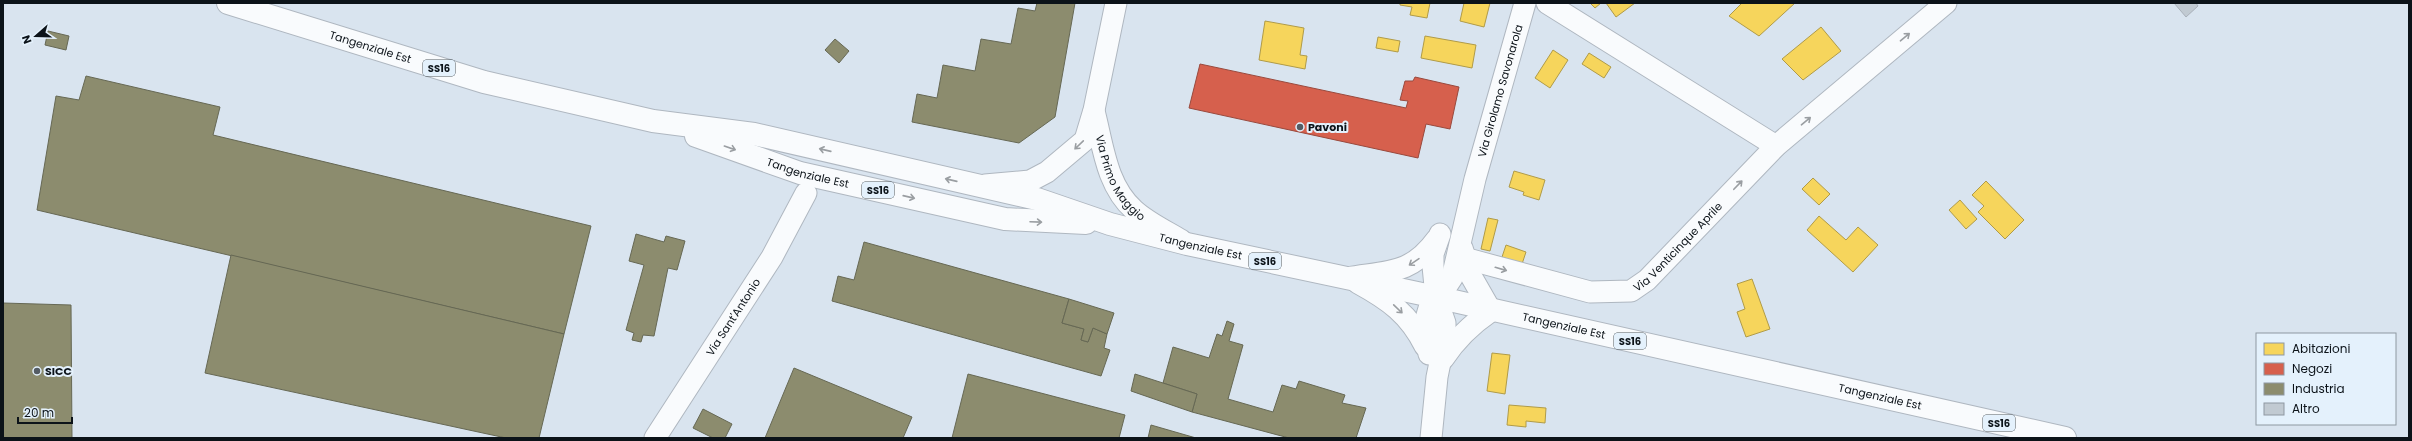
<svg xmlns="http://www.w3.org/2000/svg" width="2412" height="441" font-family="Poppins,sans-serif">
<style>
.homes{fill:#f6d55c;stroke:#b09b48}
.shops{fill:#d6604d;stroke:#99493d}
.industry{fill:#8c8c6e;stroke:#666854}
.building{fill:#c1cad2;stroke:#a9b1ba}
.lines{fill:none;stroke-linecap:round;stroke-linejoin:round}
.minor-casing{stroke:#afb7c0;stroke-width:23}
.major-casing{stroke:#afb7c0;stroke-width:24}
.minor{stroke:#f9fbfd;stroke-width:21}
.major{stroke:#f9fbfd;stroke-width:22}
.oneway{stroke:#9a9ea2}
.poi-dot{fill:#545c64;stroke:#e4f1fc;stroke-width:1.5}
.labels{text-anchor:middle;stroke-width:4;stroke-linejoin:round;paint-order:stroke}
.shield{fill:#e4f1fc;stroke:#4d565d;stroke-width:1}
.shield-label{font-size:10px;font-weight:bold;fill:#0c1319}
.street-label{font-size:11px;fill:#0c1319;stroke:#e4f1fc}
.poi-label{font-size:11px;font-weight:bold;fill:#0c1319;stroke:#e4f1fc;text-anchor:start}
</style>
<rect width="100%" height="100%" fill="#d9e4ef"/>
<g class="homes">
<polygon points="1400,3 1430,3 1427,18 1410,15 1412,7 1400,5"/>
<polygon points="1464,3 1490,3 1484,27 1460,21"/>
<polygon points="1590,3 1601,3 1595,8"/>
<polygon points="1606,3 1635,3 1616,17"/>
<polygon points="1742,3 1795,3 1759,36 1729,16"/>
<polygon points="1265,21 1304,28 1300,55 1307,56 1305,69 1259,60"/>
<polygon points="1821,27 1841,51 1803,80 1782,59"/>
<polygon points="1425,36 1476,45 1472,68 1421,58"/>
<polygon points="1378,37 1400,41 1398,52 1376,48"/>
<polygon points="1553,50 1568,60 1550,88 1535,78"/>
<polygon points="1589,53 1611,67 1604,78 1582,64"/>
<polygon points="1514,171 1545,180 1539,200 1523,195 1524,192 1509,187"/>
<polygon points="1813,178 1830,194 1819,205 1802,189"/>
<polygon points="1986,181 2024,220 2005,239 1978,212 1984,206 1972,195"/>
<polygon points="1960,200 1977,219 1966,229 1949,210"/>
<polygon points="1819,216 1846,240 1858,227 1878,245 1853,272 1807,230"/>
<polygon points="1488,218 1498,220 1490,251 1481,249"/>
<polygon points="1506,245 1526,252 1522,264 1502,257"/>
<polygon points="1752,279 1770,329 1746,337 1737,312 1745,309 1737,284"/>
<polygon points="1492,353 1510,355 1505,394 1487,391"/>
<polygon points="1509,405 1546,408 1545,423 1526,421 1526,427 1507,425"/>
</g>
<polygon class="shops" points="1200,64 1406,108 1408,101 1400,100 1405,81 1413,81 1415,77 1459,87 1450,129 1426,124 1418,158 1189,108"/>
<g class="industry">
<polygon points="1037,3 1075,3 1055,117 1019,143 912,122 917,94 937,98 943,65 975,71 981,39 1011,44 1018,8 1035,11"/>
<polygon points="48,31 69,36 66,50 45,45"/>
<polygon points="835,39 849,51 839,63 825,50"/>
<polygon points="86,76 220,107 213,135 591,226 564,334 37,210 56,96 79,100"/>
<polygon points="636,234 664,242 666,236 685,241 677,270 668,268 654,336 643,335 641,342 632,340 634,333 626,330 644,265 629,261"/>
<polygon points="864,242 1069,299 1062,323 1084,329 1081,340 1088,342 1093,328 1107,334 1104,348 1110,350 1101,376 832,301 838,276 854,280"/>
<polygon points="231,255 564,334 539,438 506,438 205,373"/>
<polygon points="1069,299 1114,313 1107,334 1093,328 1088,342 1081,340 1084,329 1062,323"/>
<polygon points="3,303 71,305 72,438 3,438"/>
<polygon points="1227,321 1234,324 1229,341 1243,345 1228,399 1273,412 1282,385 1296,389 1299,381 1345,395 1342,403 1366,408 1356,438 1289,438 1192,412 1197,394 1163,383 1173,347 1209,358 1217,334 1222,336"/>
<polygon points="794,368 912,417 903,438 765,438"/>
<polygon points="968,374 1125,415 1119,438 952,438"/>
<polygon points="1135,374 1197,394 1192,412 1131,391"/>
<polygon points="703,409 732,424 725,438 713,438 693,428"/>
<polygon points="1151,425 1196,438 1148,438"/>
</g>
<polygon class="building" points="2174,3 2196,3 2198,6 2186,17"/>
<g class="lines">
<g class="minor-casing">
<g id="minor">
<polyline points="1547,3 1776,146"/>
<path id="s1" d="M1094,111C1103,145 1106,185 1134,210C1147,222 1166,231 1181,240"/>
<polyline points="985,185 1030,181 1047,172 1085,140 1094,110 1116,3"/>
<path id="s2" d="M1464,258L1590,292L1631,291L1647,280L1776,146L1946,3"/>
<path d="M1347,278C1388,271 1411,275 1437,239"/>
<path d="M1358,283C1389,300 1409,314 1425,346"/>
<path id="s3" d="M1429,354C1425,335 1422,313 1436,297C1443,288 1446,289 1452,278L1475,179L1525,3"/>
<path d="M1443,359C1456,339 1472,324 1491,311L1471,276L1462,248"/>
<path id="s4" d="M655,438L772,257L806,193"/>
<polyline points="1431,438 1437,377 1445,338 1445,323 1436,297 1433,266 1433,254 1440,234"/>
</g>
</g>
<g class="major-casing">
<g id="major">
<path id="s5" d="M228,3L484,82L653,121L754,134L1037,199L1110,224L1187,244L1436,297L2065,438"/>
<path id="s6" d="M696,136L800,173L1005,219L1086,223"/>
</g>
</g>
<use href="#minor" class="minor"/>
<use href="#major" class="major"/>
</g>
<defs><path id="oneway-shaft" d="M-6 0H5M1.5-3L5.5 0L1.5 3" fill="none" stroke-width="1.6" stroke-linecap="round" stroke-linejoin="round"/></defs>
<g class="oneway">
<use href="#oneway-shaft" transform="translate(1905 37) rotate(-40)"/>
<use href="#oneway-shaft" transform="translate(1806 121) rotate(-40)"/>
<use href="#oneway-shaft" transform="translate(1079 145) rotate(136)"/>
<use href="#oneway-shaft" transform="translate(730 148) rotate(19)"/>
<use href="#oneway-shaft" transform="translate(825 150) rotate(-167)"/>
<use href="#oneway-shaft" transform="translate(951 180) rotate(-167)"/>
<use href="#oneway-shaft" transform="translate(1738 185) rotate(-46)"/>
<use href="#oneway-shaft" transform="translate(909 197) rotate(13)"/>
<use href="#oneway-shaft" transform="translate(1036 222) rotate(2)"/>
<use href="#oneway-shaft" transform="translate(1414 262) rotate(146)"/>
<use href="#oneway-shaft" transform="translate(1501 269) rotate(16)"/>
<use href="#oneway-shaft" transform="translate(1398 309) rotate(44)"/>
</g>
<g class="poi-dot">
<circle cx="1300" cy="127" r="4"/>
<circle cx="37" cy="371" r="4"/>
</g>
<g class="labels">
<g class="shield">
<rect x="423" y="60" width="32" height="16" rx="3"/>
<rect x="862" y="182" width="32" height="16" rx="3"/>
<rect x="1249" y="253" width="32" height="16" rx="3"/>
<rect x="1614" y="333" width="32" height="16" rx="3"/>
<rect x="1983" y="415" width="32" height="16" rx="3"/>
</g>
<g class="shield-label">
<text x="439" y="72">SS16</text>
<text x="878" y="194">SS16</text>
<text x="1265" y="265">SS16</text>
<text x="1630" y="345">SS16</text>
<text x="1999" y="427">SS16</text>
</g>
<g class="street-label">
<text dy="4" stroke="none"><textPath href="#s5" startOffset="149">Tangenziale Est</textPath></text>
<text dy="4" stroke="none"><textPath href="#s3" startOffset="278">Via Girolamo Savonarola</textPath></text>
<text dy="4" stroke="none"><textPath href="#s6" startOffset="118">Tangenziale Est</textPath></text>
<text dy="4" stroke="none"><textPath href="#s1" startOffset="73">Via Primo Maggio</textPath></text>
<text dy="4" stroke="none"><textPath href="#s2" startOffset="236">Via Venticinque Aprile</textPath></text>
<text dy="4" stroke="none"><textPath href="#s5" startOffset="1004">Tangenziale Est</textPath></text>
<text dy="4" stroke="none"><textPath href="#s4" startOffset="144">Via Sant'Antonio</textPath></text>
<text dy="4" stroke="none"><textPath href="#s5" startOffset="1376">Tangenziale Est</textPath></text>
<text dy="4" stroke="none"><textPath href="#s5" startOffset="1700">Tangenziale Est</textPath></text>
</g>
<g class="poi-label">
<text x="1308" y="131">Pavoni</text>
<text x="45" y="375">SICC</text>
</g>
</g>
<rect width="2412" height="441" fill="none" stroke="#0c1319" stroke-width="8"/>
<rect x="2256" y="333" width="140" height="92" fill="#e4f1fc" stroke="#8e98a1"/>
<rect x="2264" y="343" width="20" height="12" fill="#f6d55c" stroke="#8e98a1"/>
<text x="2292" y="353" font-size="12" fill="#0c1319">Abitazioni</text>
<rect x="2264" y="363" width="20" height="12" fill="#d6604d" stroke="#8e98a1"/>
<text x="2292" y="373" font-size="12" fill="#0c1319">Negozi</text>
<rect x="2264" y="383" width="20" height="12" fill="#8c8c6e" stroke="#8e98a1"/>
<text x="2292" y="393" font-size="12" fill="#0c1319">Industria</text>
<rect x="2264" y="403" width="20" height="12" fill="#c1cad2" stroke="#8e98a1"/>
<text x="2292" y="413" font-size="12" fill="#0c1319">Altro</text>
<g transform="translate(36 36) rotate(250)" stroke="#e4f1fc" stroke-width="3" paint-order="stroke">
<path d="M0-3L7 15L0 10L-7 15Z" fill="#0c1319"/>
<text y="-6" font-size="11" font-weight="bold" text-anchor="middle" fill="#0c1319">N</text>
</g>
<path d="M18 417v6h54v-6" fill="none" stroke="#0c1319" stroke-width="2"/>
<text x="24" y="417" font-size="12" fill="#0c1319" stroke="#e4f1fc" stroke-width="3" paint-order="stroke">20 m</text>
</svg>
